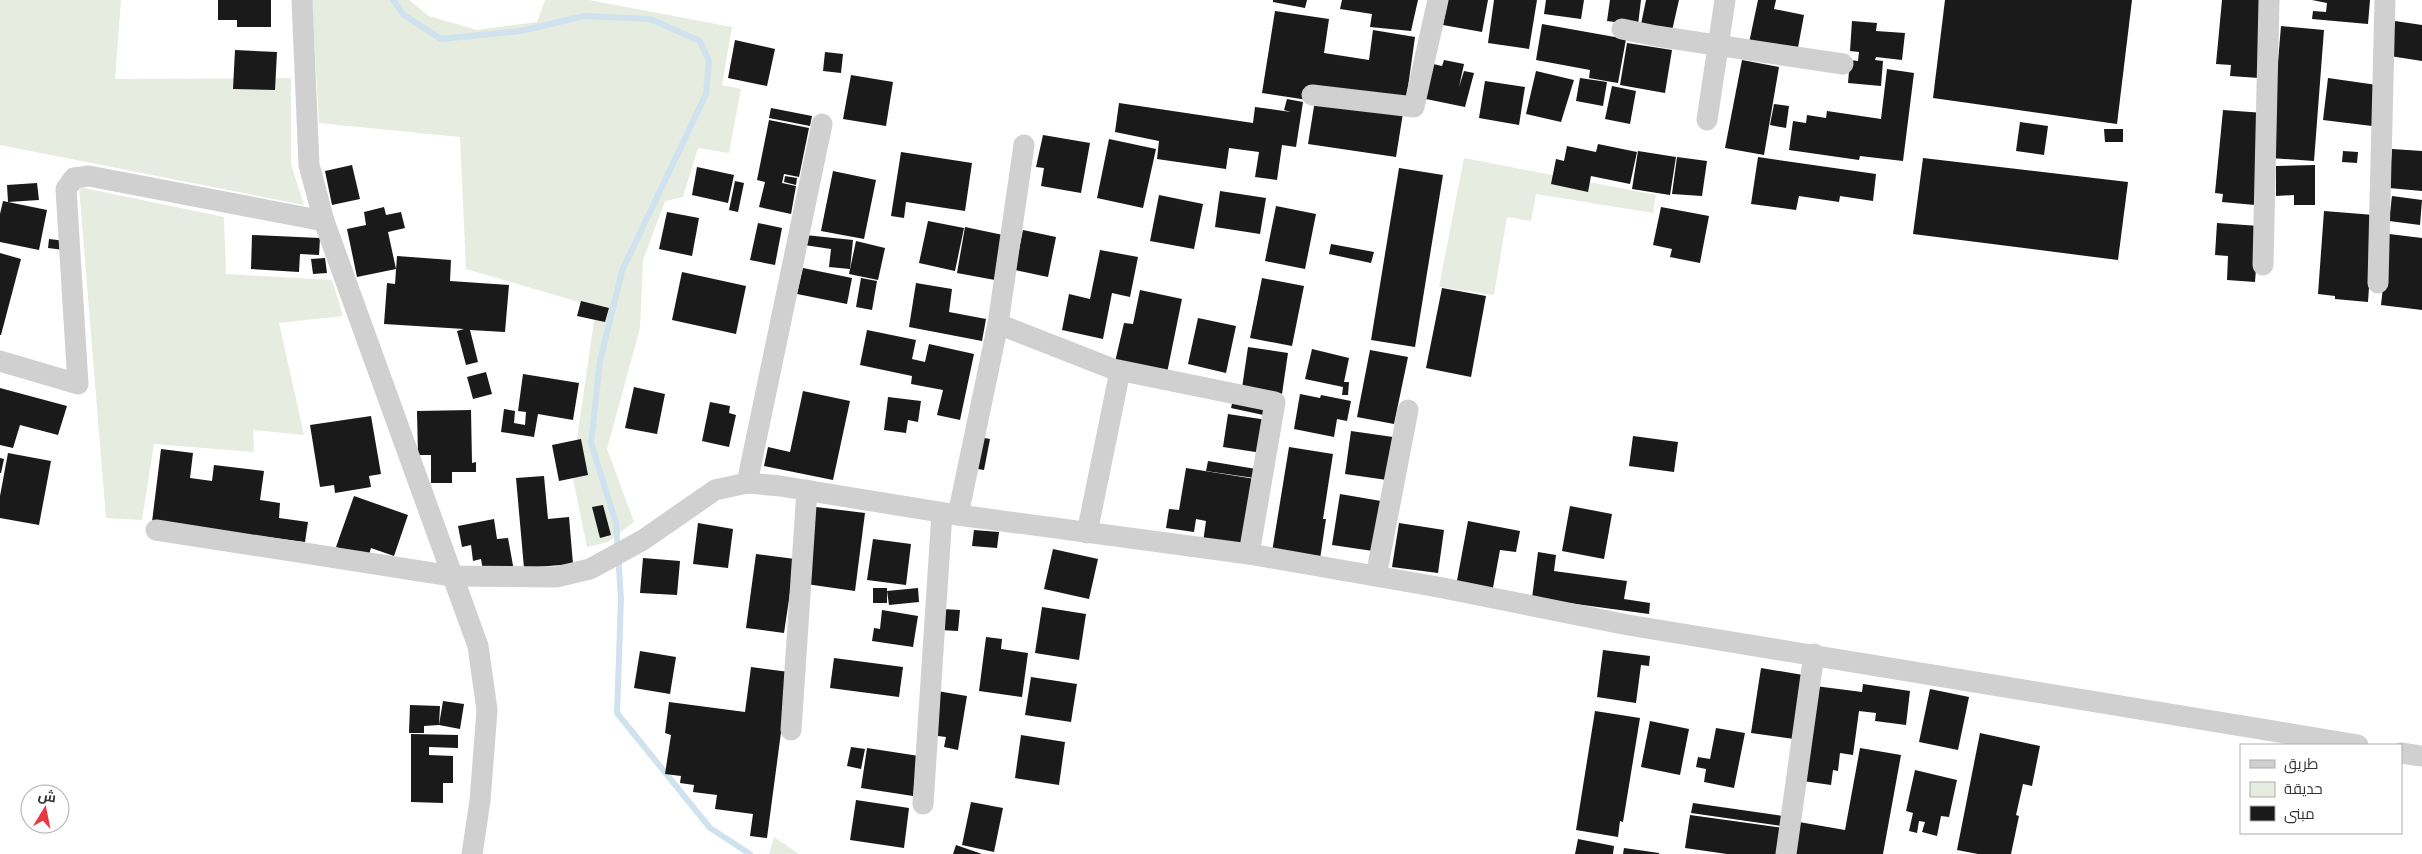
<svg xmlns="http://www.w3.org/2000/svg" width="2422" height="854" font-family="Overpass,Cairo,sans-serif">
<style>
.green{fill:#e6ecdf}
.lines{fill:none;stroke-linecap:round;stroke-linejoin:round}
.stream{stroke:#cfe2ee;stroke-width:6}
.building{fill:#1a1a1a}
.minor{stroke:#d0d0d0;stroke-width:21}
</style>
<rect width="100%" height="100%" fill="#fff"/>
<g class="green">
<polygon points="0,0 121,0 115,79 291,78 291,164 304,205 0,145"/>
<polygon points="312,0 409,0 429,16 477,30 537,22 545,0 589,0 732,27 722,85 741,89 729,153 698,148 683,197 665,201 643,260 640,328 607,449 634,522 608,542 587,547 572,474 596,307 466,269 460,137 319,123"/>
<polygon points="1464,158 1656,195 1653,213 1536,194 1531,221 1507,217 1494,295 1439,287"/>
<polygon points="79,187 224,217 226,274 332,280 343,316 279,323 304,435 253,430 254,452 154,444 142,520 106,518"/>
<polygon points="774,837 799,854 769,854"/>
</g>
<g class="lines">
<polyline class="stream" points="393,0 404,15 441,39 521,31 584,16 650,19 700,41 709,61 706,94 622,271 600,361 591,443 616,523 621,599 617,713 710,828 750,854"/>
</g>
<g class="building">
<polygon points="218,0 271,0 271,27 237,27 237,20 218,20"/>
<polygon points="1273,0 1307,0 1305,8 1273,2"/>
<polygon points="1342,0 1418,0 1411,31 1370,27 1372,14 1340,9"/>
<polygon points="1448,0 1488,0 1482,32 1443,25"/>
<polygon points="1494,0 1537,0 1529,49 1488,43"/>
<polygon points="1546,0 1584,0 1581,19 1544,14"/>
<polygon points="1610,0 1641,0 1638,25 1607,21"/>
<polygon points="1646,0 1679,0 1671,35 1640,29"/>
<polygon points="1758,0 1776,0 1774,9 1804,15 1797,53 1749,43"/>
<polygon points="1945,0 2132,0 2117,124 1933,98"/>
<polygon points="2222,0 2266,0 2259,78 2230,76 2231,65 2216,64"/>
<polygon points="2312,0 2370,0 2368,24 2312,19 2313,11 2326,12 2327,3"/>
<polygon points="1275,11 1329,19 1324,53 1369,60 1373,30 1415,37 1406,101 1308,100 1262,93"/>
<polygon points="1852,21 1877,23 1876,31 1905,33 1902,60 1876,57 1875,60 1883,61 1881,86 1848,83 1850,60 1858,61 1859,52 1850,51"/>
<polygon points="2395,21 2422,25 2422,61 2390,56"/>
<polygon points="1542,24 1626,39 1618,83 1589,78 1590,70 1536,60"/>
<polygon points="2281,26 2324,30 2314,161 2270,158"/>
<polygon points="735,40 775,49 767,86 728,78"/>
<polygon points="1627,43 1672,50 1665,93 1620,85"/>
<polygon points="235,50 277,52 275,90 233,89"/>
<polygon points="825,52 843,54 841,73 823,71"/>
<polygon points="1444,60 1464,64 1459,87 1464,71 1474,73 1465,107 1421,98 1429,63 1442,66"/>
<polygon points="1742,60 1779,67 1764,155 1725,148"/>
<polygon points="1887,69 1914,73 1903,161 1860,156 1859,160 1789,150 1793,121 1806,123 1807,115 1826,118 1827,111 1881,119"/>
<polygon points="1536,71 1574,80 1561,122 1526,114"/>
<polygon points="851,75 893,82 886,126 843,119"/>
<polygon points="1580,78 1607,82 1603,106 1576,101"/>
<polygon points="2328,78 2377,85 2372,126 2323,120"/>
<polygon points="1485,81 1525,87 1519,125 1479,118"/>
<polygon points="1612,86 1636,91 1630,124 1605,119"/>
<polygon points="1287,99 1303,102 1296,147 1282,145 1277,180 1255,177 1259,152 1229,148 1226,169 1157,159 1159,141 1115,132 1119,103 1253,123 1255,107 1291,112 1284,110"/>
<polygon points="1315,100 1403,113 1396,157 1308,144"/>
<polygon points="1774,104 1789,106 1786,128 1770,125"/>
<polygon points="771,108 812,116 810,126 769,118"/>
<polygon points="2223,110 2264,113 2255,205 2222,202 2223,194 2215,193"/>
<polygon points="769,120 809,128 799,177 784,174 782,183 796,186 791,214 759,207 765,182 757,180"/>
<polygon points="2020,122 2048,126 2044,155 2016,151"/>
<polygon points="2104,129 2123,129 2123,142 2105,142"/>
<polygon points="1043,135 1090,143 1081,193 1041,186 1044,168 1036,167"/>
<polygon points="1109,139 1156,149 1143,208 1097,198"/>
<polygon points="1598,144 1637,152 1630,184 1591,176 1588,192 1551,184 1556,159 1564,161 1567,146 1596,152"/>
<polygon points="2392,149 2422,151 2422,191 2389,188"/>
<polygon points="1638,151 1676,157 1670,195 1632,189"/>
<polygon points="2343,151 2358,152 2357,163 2342,162"/>
<polygon points="901,152 972,163 965,211 906,202 904,218 891,216"/>
<polygon points="1677,157 1707,161 1702,196 1672,194"/>
<polygon points="1758,157 1876,174 1873,201 1840,196 1839,202 1799,196 1796,210 1751,204"/>
<polygon points="1923,158 2128,182 2118,260 1913,234"/>
<polygon points="352,165 360,199 332,205 325,171"/>
<polygon points="2315,165 2315,205 2294,205 2294,195 2276,196 2276,166"/>
<polygon points="697,167 734,175 728,203 692,195"/>
<polygon points="1399,168 1443,175 1415,347 1371,340"/>
<polygon points="833,171 876,180 864,239 821,231"/>
<polygon points="785,176 797,178 796,185 784,182"/>
<polygon points="735,181 744,183 738,212 729,210"/>
<polygon points="37,183 39,200 8,202 47,210 39,250 0,242 0,214 3,201 8,202 7,185"/>
<polygon points="1220,191 1266,198 1260,234 1215,227"/>
<polygon points="1159,195 1203,204 1194,249 1150,241"/>
<polygon points="2392,196 2422,200 2420,225 2389,221"/>
<polygon points="1276,206 1316,214 1305,269 1265,261"/>
<polygon points="384,207 386,215 401,212 405,228 388,232 396,269 357,277 347,229 366,225 364,212"/>
<polygon points="1661,207 1709,216 1700,263 1670,257 1672,249 1653,245"/>
<polygon points="2324,211 2374,215 2368,302 2335,299 2335,296 2318,294"/>
<polygon points="667,212 699,218 692,256 659,249"/>
<polygon points="928,221 964,228 955,271 919,263"/>
<polygon points="758,223 782,228 775,265 750,260"/>
<polygon points="2217,223 2259,226 2255,282 2227,280 2228,256 2215,255"/>
<polygon points="965,227 1003,235 995,280 957,273"/>
<polygon points="1023,230 1056,237 1048,277 1015,270"/>
<polygon points="2389,234 2422,238 2422,310 2381,305"/>
<polygon points="252,235 320,238 319,255 300,254 299,272 251,269"/>
<polygon points="805,235 853,240 850,269 829,267 831,249 804,245"/>
<polygon points="49,239 66,241 64,250 48,248"/>
<polygon points="856,241 885,248 878,280 849,274"/>
<polygon points="1331,244 1374,252 1371,263 1329,254"/>
<polygon points="1100,250 1138,257 1130,297 1112,293 1103,339 1062,330 1069,294 1090,299"/>
<polygon points="0,253 21,259 1,335 0,335"/>
<polygon points="397,256 451,260 450,281 509,285 505,332 470,330 478,362 466,365 457,331 464,329 384,324 387,283 395,284"/>
<polygon points="325,258 327,273 313,274 311,259"/>
<polygon points="803,268 852,278 847,304 797,294"/>
<polygon points="682,272 746,286 736,334 672,320"/>
<polygon points="861,278 877,281 872,310 856,307"/>
<polygon points="1262,278 1304,286 1292,346 1250,338"/>
<polygon points="916,283 952,289 949,312 986,319 982,341 909,327"/>
<polygon points="1442,288 1486,296 1471,377 1426,368"/>
<polygon points="1140,290 1182,299 1167,373 1115,362 1124,323 1133,324"/>
<polygon points="581,301 609,308 605,322 577,316"/>
<polygon points="1198,318 1236,326 1226,373 1188,364"/>
<polygon points="867,330 916,340 912,359 925,362 929,344 974,354 960,420 937,415 943,390 911,384 912,376 860,365"/>
<polygon points="1248,347 1288,353 1282,394 1242,388"/>
<polygon points="1312,349 1349,358 1344,382 1349,382 1348,395 1342,395 1343,387 1305,379"/>
<polygon points="1370,350 1408,357 1394,424 1357,417"/>
<polygon points="486,372 492,394 473,399 467,377"/>
<polygon points="523,374 579,383 573,420 538,414 534,437 501,432 504,409 515,411 514,423 525,425 526,412 518,411"/>
<polygon points="634,387 665,394 657,434 625,428"/>
<polygon points="0,388 67,406 58,435 20,425 13,448 0,445"/>
<polygon points="803,391 850,401 833,480 764,466 768,447 790,452"/>
<polygon points="1300,394 1320,398 1321,395 1351,401 1347,421 1337,419 1334,437 1294,429"/>
<polygon points="1234,395 1270,404 1268,416 1231,408"/>
<polygon points="888,397 921,401 918,422 908,420 906,433 884,430"/>
<polygon points="710,402 730,406 729,413 736,415 729,447 702,441"/>
<polygon points="471,410 472,463 476,462 476,472 452,472 452,483 431,483 431,455 418,455 417,411"/>
<polygon points="1228,414 1267,420 1262,453 1223,447"/>
<polygon points="371,416 381,474 369,476 371,487 335,493 334,485 320,487 310,425"/>
<polygon points="1351,431 1393,437 1387,480 1345,474"/>
<polygon points="1633,436 1678,442 1674,472 1629,466"/>
<polygon points="979,437 990,439 984,470 972,468"/>
<polygon points="581,439 588,475 559,481 552,445"/>
<polygon points="1289,447 1333,454 1323,519 1326,519 1320,559 1272,552"/>
<polygon points="161,449 193,453 190,478 212,481 214,465 264,471 260,500 280,503 279,518 308,522 305,542 152,522"/>
<polygon points="8,453 51,461 39,525 0,518 0,496"/>
<polygon points="0,458 4,459 1,473 0,473"/>
<polygon points="1208,461 1256,469 1254,478 1206,471"/>
<polygon points="1186,468 1255,479 1244,549 1203,542 1206,521 1196,519 1194,532 1166,528 1169,509 1179,510"/>
<polygon points="544,476 548,519 569,517 573,564 524,568 516,478"/>
<polygon points="1340,494 1381,501 1373,551 1332,545"/>
<polygon points="354,496 408,515 394,556 371,548 368,558 336,547"/>
<polygon points="603,505 611,535 600,538 592,507"/>
<polygon points="1570,506 1612,514 1604,559 1562,551"/>
<polygon points="816,507 865,513 855,591 806,584"/>
<polygon points="494,519 497,539 508,538 514,571 484,576 481,559 473,561 471,545 462,547 458,526"/>
<polygon points="1468,521 1520,531 1516,552 1500,550 1492,593 1456,586"/>
<polygon points="698,523 733,529 728,568 693,564"/>
<polygon points="1399,523 1444,530 1438,573 1392,567"/>
<polygon points="974,530 999,532 997,548 972,546"/>
<polygon points="873,539 911,544 906,585 867,580"/>
<polygon points="1053,549 1098,559 1089,599 1044,589"/>
<polygon points="1538,552 1556,555 1554,571 1627,581 1624,599 1650,603 1649,614 1532,598"/>
<polygon points="756,554 795,559 784,633 746,628"/>
<polygon points="643,558 680,561 677,595 640,593"/>
<rect x="873" y="588" width="14" height="15"/>
<polygon points="918,588 919,602 889,605 887,591"/>
<polygon points="1042,607 1086,614 1079,660 1035,653"/>
<polygon points="942,609 960,610 958,631 940,630"/>
<polygon points="882,610 918,616 913,647 872,641 874,628 880,629"/>
<polygon points="986,637 1002,639 1001,649 1028,653 1022,697 979,691"/>
<polygon points="1603,650 1650,656 1649,666 1641,665 1636,703 1597,697"/>
<polygon points="640,651 676,657 670,694 634,688"/>
<polygon points="834,658 903,667 899,697 830,688"/>
<polygon points="751,667 789,672 767,838 750,836 753,814 715,809 717,795 693,792 694,785 680,783 681,776 665,774 671,735 665,733 669,702 745,712"/>
<polygon points="1761,668 1803,675 1794,739 1751,733"/>
<polygon points="1031,677 1077,684 1071,722 1025,715"/>
<polygon points="1863,684 1910,691 1906,725 1875,721 1876,713 1859,711 1853,755 1840,753 1838,771 1833,770 1831,785 1803,781 1815,686 1862,692"/>
<polygon points="1930,689 1969,697 1958,750 1919,742"/>
<polygon points="937,691 967,696 958,750 944,747 946,737 930,735"/>
<polygon points="443,701 464,704 460,729 439,725 424,726 424,733 409,733 410,705 440,706 439,725"/>
<polygon points="1595,711 1640,718 1623,822 1620,821 1618,837 1576,830"/>
<polygon points="1650,721 1689,729 1680,775 1641,767"/>
<polygon points="1716,728 1745,733 1734,788 1704,782 1706,769 1696,767 1698,757 1710,759"/>
<polygon points="1980,733 2040,746 2032,786 2023,784 2016,815 2019,816 2011,854 1978,854 1957,850"/>
<polygon points="411,734 458,735 458,748 429,747 429,755 453,756 453,783 443,783 443,803 411,802"/>
<polygon points="1021,735 1065,742 1059,785 1015,778"/>
<polygon points="851,747 865,749 861,769 847,766"/>
<polygon points="867,748 919,756 913,796 861,788"/>
<polygon points="1860,748 1901,755 1883,854 1793,854 1799,822 1845,830"/>
<polygon points="1915,770 1957,780 1949,817 1941,816 1937,836 1922,832 1925,822 1919,821 1917,833 1909,831 1913,813 1906,811"/>
<polygon points="856,800 909,808 904,848 850,840"/>
<polygon points="971,802 1003,808 994,852 962,845"/>
<polygon points="1693,803 1783,816 1781,826 1691,813"/>
<polygon points="1690,815 1783,828 1779,854 1727,854 1685,848"/>
<polygon points="1578,839 1614,846 1613,854 1575,854"/>
<polygon points="956,845 982,854 953,854"/>
<polygon points="1624,848 1659,853 1659,854 1623,854"/>
</g>
<g class="lines">
<g class="minor">
<polyline points="302,0 309,165 324,221 478,646 487,710 480,801 472,854"/>
<polyline points="1622,29 1656,36 1843,64"/>
<polyline points="1312,95 1414,107 1438,0"/>
<polyline points="1707,120 1725,0"/>
<polyline points="2263,265 2269,0"/>
<polyline points="2378,283 2385,0"/>
<polyline points="998,324 1113,369 1275,402 1249,554"/>
<polyline points="0,361 78,384 66,189 74,178 89,176 324,221"/>
<polyline points="747,483 822,124"/>
<polyline points="958,515 998,324 1024,145"/>
<polyline points="156,530 452,576 556,577 590,569 643,540 715,490 747,483 780,486 958,515 1249,554 1438,587 1628,625 2358,745"/>
<polyline points="1087,533 1120,371"/>
<polyline points="1376,576 1408,410"/>
<polyline points="791,730 807,490"/>
<polyline points="2401,753 2422,756"/>
<polyline points="923,804 942,513"/>
<polyline points="1786,854 1814,654"/>
</g>
</g>
<rect x="2240" y="744" width="162" height="90" fill="#ffffff" stroke="#adadad"/>
<rect x="2250" y="760" width="25" height="8" fill="#d0d0d0" stroke="#adadad"/>
<text x="2284" y="769" font-size="15" fill="#333333">طريق</text>
<rect x="2250" y="782" width="25" height="15" fill="#e6ecdf" stroke="#adadad"/>
<text x="2284" y="794" font-size="15" fill="#333333">حديقة</text>
<rect x="2250" y="806" width="25" height="15" fill="#1a1a1a" stroke="#adadad"/>
<text x="2284" y="819" font-size="15" fill="#333333">مبنى</text>
<g transform="translate(45 809) rotate(10)"><circle r="24" fill="#ffffff" stroke="#adadad"/>
<path d="M0-4L9 19L0 12L-9 19Z" fill="#e63946"/>
<text y="-8" font-size="14" font-weight="bold" text-anchor="middle" fill="#333333">ش</text>
</g>
</svg>
